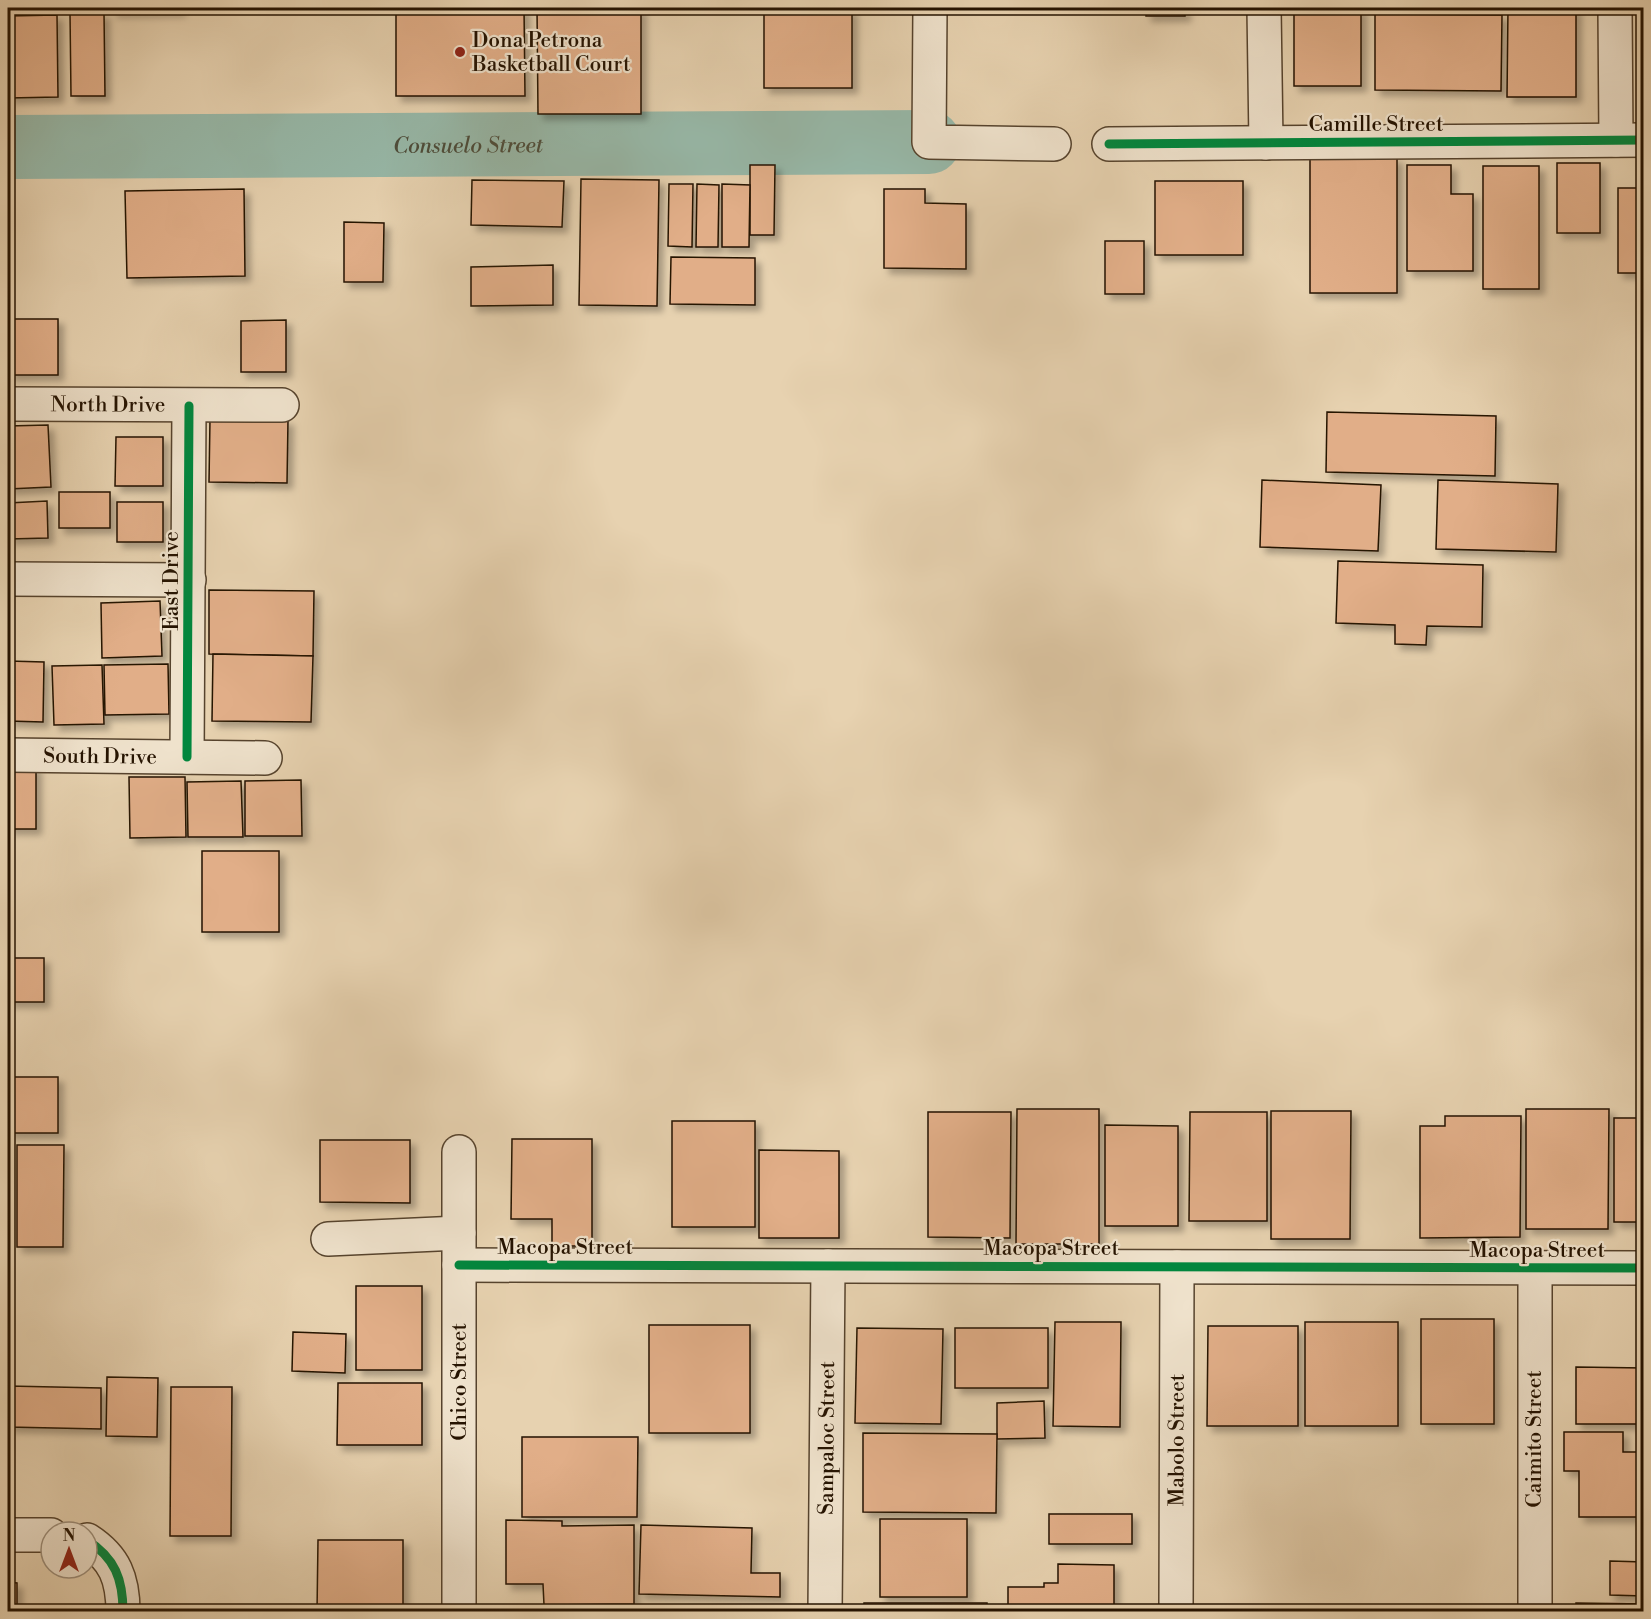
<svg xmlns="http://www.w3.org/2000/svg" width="1651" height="1619" font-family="'Libre Bodoni',serif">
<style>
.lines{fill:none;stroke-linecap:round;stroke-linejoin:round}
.river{stroke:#97b8a8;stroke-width:64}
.building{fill:#e1ae88;stroke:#251301;stroke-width:1.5;filter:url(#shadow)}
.minor-casing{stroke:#56432d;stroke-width:36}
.minor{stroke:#efe2cc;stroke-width:33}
.cycleway-casing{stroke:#efe2cc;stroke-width:13}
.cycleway{stroke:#00873e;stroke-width:9}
.poi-dot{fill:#8f2418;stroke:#efe2cc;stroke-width:2}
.labels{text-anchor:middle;stroke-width:4.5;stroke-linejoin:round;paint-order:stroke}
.poi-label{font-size:21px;fill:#251301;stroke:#efe2cc;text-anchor:start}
.street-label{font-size:21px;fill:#251301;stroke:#efe2cc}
.water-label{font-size:22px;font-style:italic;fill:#4d4d3b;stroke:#efe2cc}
</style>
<defs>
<filter id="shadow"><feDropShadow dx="5.5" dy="5.5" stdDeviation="3" flood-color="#0004"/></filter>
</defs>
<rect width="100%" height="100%" fill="#e7d2b0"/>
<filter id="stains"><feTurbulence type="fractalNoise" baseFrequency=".00333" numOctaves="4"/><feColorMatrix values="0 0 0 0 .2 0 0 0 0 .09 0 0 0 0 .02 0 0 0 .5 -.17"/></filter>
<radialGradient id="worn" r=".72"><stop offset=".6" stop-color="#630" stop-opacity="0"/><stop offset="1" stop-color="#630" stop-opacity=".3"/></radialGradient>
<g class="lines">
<path class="river" id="s1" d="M8,147L929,142"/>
</g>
<g class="building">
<polygon points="112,8 180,8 180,11 112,12"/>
<polygon points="396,8 524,8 525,96 396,96"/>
<polygon points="537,8 641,8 641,114 538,114"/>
<rect x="1146" y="8" width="39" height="8"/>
<rect x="1294" y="8" width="67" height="78"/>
<polygon points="1508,8 1576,8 1576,97 1507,97"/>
<rect x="764" y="9" width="88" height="79"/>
<polygon points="70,13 104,13 105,96 71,96"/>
<polygon points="1375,14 1502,15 1501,91 1375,90"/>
<polygon points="57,15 58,97 8,98 8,16"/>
<rect x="1310" y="158" width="87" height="135"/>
<rect x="1557" y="163" width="43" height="70"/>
<polygon points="750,165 775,165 774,235 750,235"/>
<polygon points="1407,165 1451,165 1451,194 1473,194 1473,271 1407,271"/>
<rect x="1483" y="166" width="56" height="123"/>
<polygon points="581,179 659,180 657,306 579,305"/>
<polygon points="472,180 564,181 562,227 471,225"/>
<rect x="1155" y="181" width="88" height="74"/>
<polygon points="669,184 693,184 692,247 668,246"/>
<polygon points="697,184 719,185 718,247 696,247"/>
<polygon points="722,184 750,185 749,247 722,247"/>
<rect x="1618" y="188" width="26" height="85"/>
<polygon points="244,189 245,276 127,278 125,191"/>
<polygon points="884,189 925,189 925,203 966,204 966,269 884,268"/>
<polygon points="344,222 384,223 383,282 344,282"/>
<rect x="1105" y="241" width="39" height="53"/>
<polygon points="671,257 755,258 755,305 670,304"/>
<polygon points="553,265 553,305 471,306 471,267"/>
<rect x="9" y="319" width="49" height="56"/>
<polygon points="286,320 286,372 241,372 241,321"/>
<polygon points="1327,412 1496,416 1495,476 1326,472"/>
<polygon points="210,419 288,420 287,483 209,482"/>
<polygon points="48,425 51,487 8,489 8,426"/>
<polygon points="116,437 163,437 163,486 115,486"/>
<polygon points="1262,480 1381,485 1378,551 1260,547"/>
<polygon points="1438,480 1558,484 1556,552 1436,549"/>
<rect x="59" y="492" width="51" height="36"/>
<polygon points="47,501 48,538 8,539 8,503"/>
<rect x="117" y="502" width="46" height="40"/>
<polygon points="1338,561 1483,565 1482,627 1427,626 1426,645 1395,644 1395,625 1336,623"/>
<polygon points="209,590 314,591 313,656 209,654"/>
<polygon points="160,601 162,656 102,658 101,603"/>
<polygon points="213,654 313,656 311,722 212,721"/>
<polygon points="8,661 44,662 43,722 8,721"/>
<polygon points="168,664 169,714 105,715 104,665"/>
<polygon points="102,665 104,724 54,725 52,666"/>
<rect x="8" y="766" width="28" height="63"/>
<polygon points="129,777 185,777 186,837 130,838"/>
<polygon points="301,780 302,836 245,836 245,781"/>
<polygon points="241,781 243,837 188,837 187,782"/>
<rect x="202" y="851" width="77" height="81"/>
<rect x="8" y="958" width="36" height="44"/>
<rect x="8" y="1077" width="50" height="56"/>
<polygon points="1017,1109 1099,1109 1099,1244 1016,1244"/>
<polygon points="1526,1109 1609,1109 1608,1229 1526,1229"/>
<polygon points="1271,1111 1351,1111 1350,1239 1271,1239"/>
<polygon points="928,1112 1011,1112 1010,1238 928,1237"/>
<polygon points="1190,1112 1267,1112 1267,1221 1189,1221"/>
<polygon points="1445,1116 1521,1116 1520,1237 1420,1238 1420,1126 1445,1126"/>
<rect x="1614" y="1118" width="30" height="104"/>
<rect x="672" y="1121" width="83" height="106"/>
<polygon points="1105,1125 1178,1126 1178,1226 1105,1226"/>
<polygon points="512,1139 592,1139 592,1246 552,1246 552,1219 511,1219"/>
<polygon points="320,1140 410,1140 410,1203 320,1202"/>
<polygon points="17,1145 64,1145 63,1247 17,1247"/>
<polygon points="759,1150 839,1151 839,1238 759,1238"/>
<rect x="356" y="1286" width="66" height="84"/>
<rect x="1421" y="1319" width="73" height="105"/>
<polygon points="1055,1322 1121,1322 1120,1427 1053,1426"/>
<rect x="1305" y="1322" width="93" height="104"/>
<rect x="649" y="1325" width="101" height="108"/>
<polygon points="1208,1326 1298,1326 1298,1426 1207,1426"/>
<polygon points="857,1328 943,1329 941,1424 855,1423"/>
<rect x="955" y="1328" width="93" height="60"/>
<polygon points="293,1332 346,1334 345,1373 292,1371"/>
<polygon points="1576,1367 1644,1368 1644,1424 1576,1424"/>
<polygon points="107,1377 158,1378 157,1437 106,1436"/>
<polygon points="338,1383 422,1383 422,1445 337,1445"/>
<polygon points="8,1386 101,1388 101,1429 8,1427"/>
<polygon points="171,1387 232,1387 231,1536 170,1536"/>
<polygon points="1044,1401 1045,1438 997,1439 997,1403"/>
<polygon points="1564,1432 1623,1432 1623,1452 1644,1452 1644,1517 1579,1517 1579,1471 1564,1471"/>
<polygon points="863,1433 997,1434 996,1513 863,1512"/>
<polygon points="522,1437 638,1437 637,1517 522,1517"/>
<rect x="1049" y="1514" width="83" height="30"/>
<rect x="880" y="1519" width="87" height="78"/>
<polygon points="506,1520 562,1521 562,1526 634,1525 634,1604 544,1605 543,1584 506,1584"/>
<polygon points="641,1525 752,1528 751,1573 780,1573 780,1597 639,1594"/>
<polygon points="318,1540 403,1540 403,1612 317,1612"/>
<polygon points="1610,1561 1644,1562 1644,1596 1610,1595"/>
<polygon points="1058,1564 1114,1565 1114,1612 1008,1612 1008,1587 1044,1587 1044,1583 1058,1583"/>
<polygon points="8,1582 17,1583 17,1612 8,1612"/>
<rect x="864" y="1603" width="123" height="9"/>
<polygon points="1576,1603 1644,1604 1644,1612 1576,1612"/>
<rect x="710" y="1607" width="62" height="5"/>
</g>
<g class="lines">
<g class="minor-casing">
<g id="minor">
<polyline points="930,8 929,142 1054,144"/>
<polyline points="1264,8 1266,143"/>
<polyline points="1615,8 1616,140"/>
<polyline points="1109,144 1644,140"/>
<path id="s2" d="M8,404L282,405"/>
<polyline points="8,579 189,580"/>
<path id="s3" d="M8,755L265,758"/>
<polyline points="187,757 189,406"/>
<polyline points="459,1152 459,1612"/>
<polyline points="328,1239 459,1233"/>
<polyline points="459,1265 1644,1268"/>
<polyline points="8,1535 51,1535"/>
<path d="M87,1540C115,1558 123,1579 123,1612"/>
<path id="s4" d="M825,1612L828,1266"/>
<path id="s5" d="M1176,1612L1177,1267"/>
<polyline points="1535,1612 1535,1267"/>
</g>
</g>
<use href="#minor" class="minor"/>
<g class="cycleway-casing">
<g id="cycleway">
<polyline points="1109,144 1644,140"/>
<polyline points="187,757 189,406"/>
<polyline points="459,1265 1644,1268"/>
<path d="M87,1540C115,1558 123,1579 123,1612"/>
</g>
</g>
<use href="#cycleway" class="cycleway"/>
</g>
<circle class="poi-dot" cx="460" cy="52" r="6"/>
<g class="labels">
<g class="poi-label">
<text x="472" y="47">Dona Petrona<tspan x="472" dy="24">Basketball Court</tspan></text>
</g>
<g class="street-label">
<text x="1376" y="131">Camille Street</text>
<text dy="7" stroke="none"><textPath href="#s2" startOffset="100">North Drive</textPath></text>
<text transform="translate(171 581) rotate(-90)" y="7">East Drive</text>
<text dy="7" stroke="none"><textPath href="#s3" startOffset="92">South Drive</textPath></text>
<text x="565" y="1254">Macopa Street</text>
<text x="1051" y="1255">Macopa Street</text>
<text x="1537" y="1257">Macopa Street</text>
<text transform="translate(459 1382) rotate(-90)" y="7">Chico Street</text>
<text dy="7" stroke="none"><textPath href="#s4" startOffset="174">Sampaloc Street</textPath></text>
<text dy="7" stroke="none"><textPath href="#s5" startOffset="172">Mabolo Street</textPath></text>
<text transform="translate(1534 1439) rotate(-90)" y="7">Caimito Street</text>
</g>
<g class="water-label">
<text dy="8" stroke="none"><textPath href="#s1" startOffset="460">Consuelo Street</textPath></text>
</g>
</g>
<rect width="1651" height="1619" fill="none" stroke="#e7d2b0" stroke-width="30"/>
<rect x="9" y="9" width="1633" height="1601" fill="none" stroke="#251301" stroke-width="3"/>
<rect x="15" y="15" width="1621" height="1589" fill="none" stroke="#251301" stroke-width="1.5"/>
<g transform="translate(69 1550)"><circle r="28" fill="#efe2cc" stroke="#9e8f7b" stroke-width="1.5"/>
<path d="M0-4.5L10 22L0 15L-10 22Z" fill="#8f2418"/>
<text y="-9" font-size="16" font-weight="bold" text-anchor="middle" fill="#251301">N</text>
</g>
<rect width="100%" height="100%" filter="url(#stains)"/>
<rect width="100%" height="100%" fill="url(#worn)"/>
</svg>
